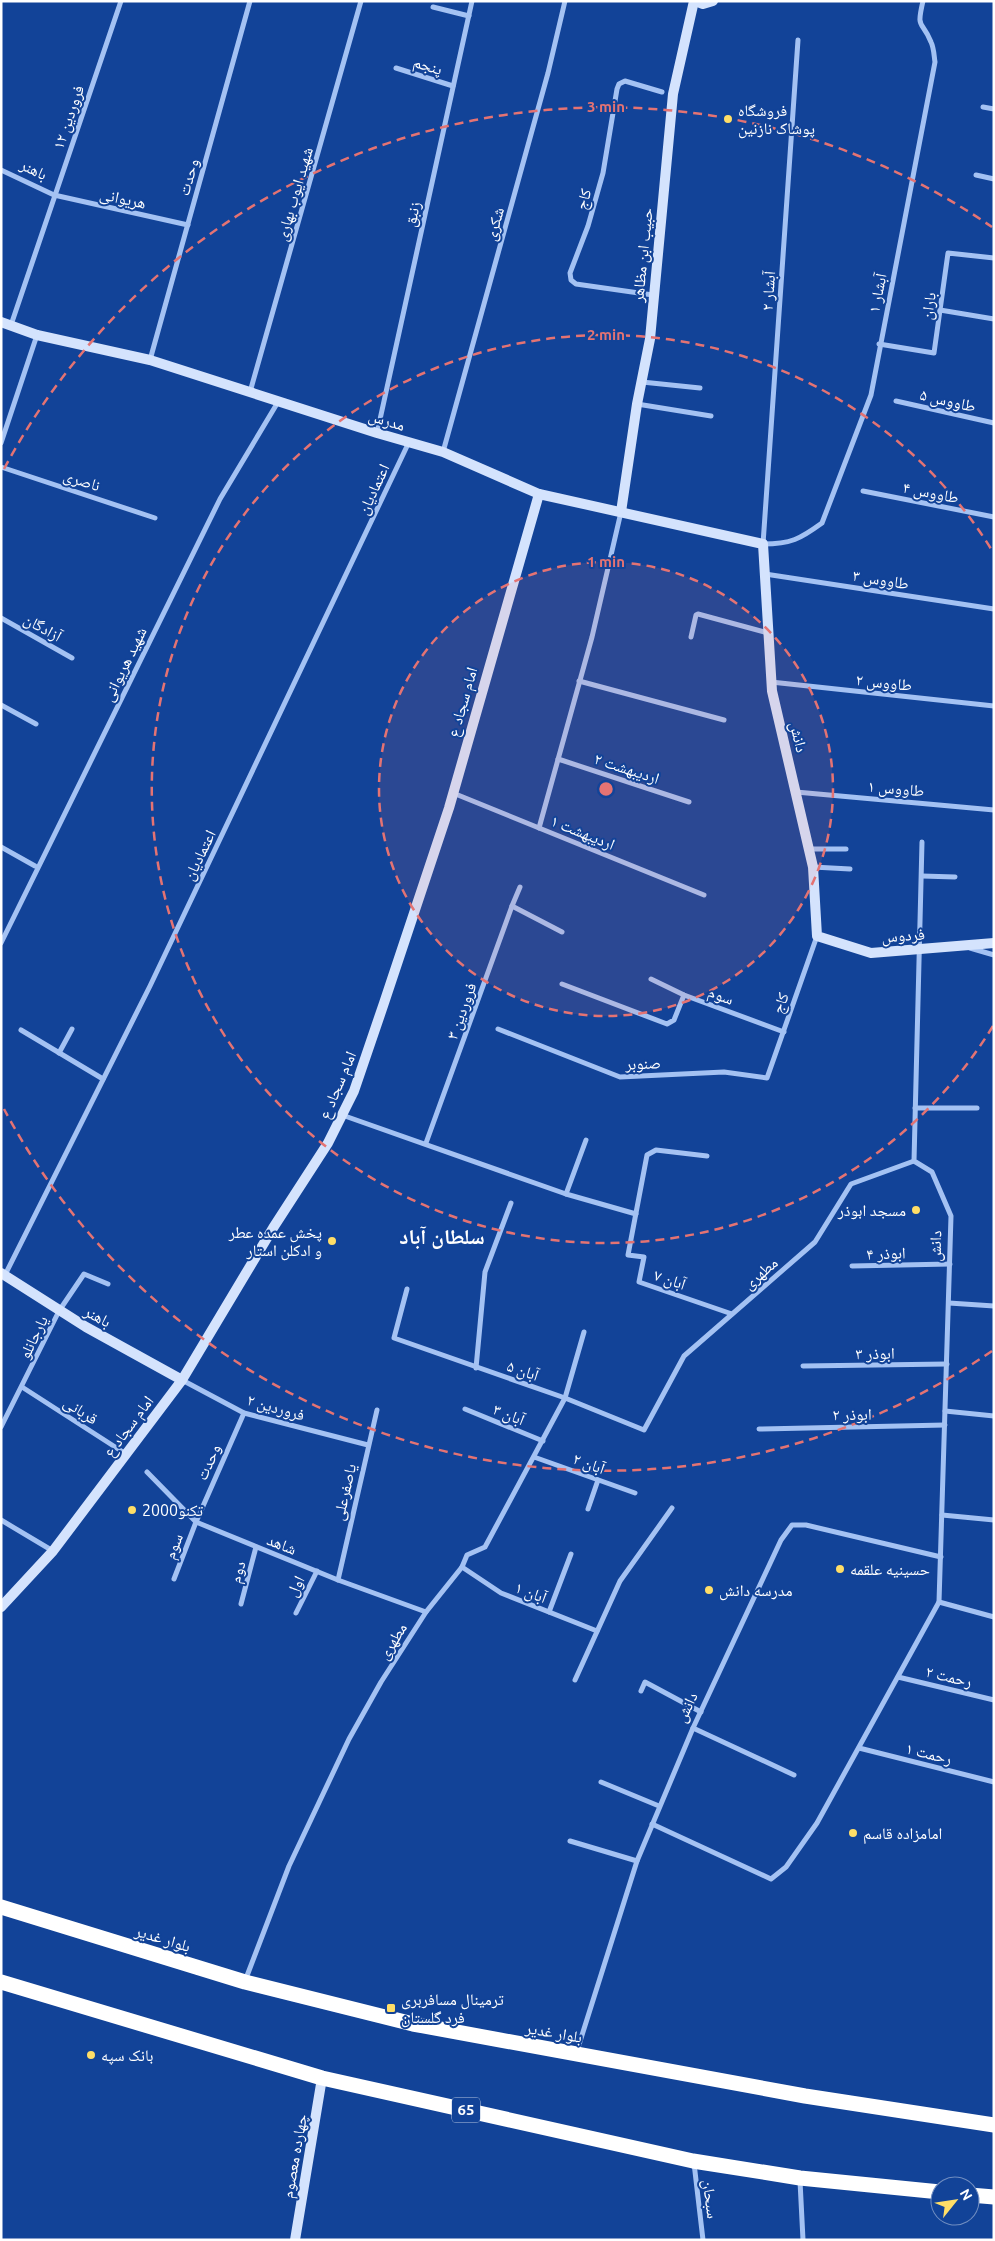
<svg xmlns="http://www.w3.org/2000/svg" width="995" height="2241" font-family="Ubuntu,'Noto Naskh Arabic',sans-serif">
<style>
.lines{fill:none;stroke-linecap:round;stroke-linejoin:round}
.street{stroke:#a4c2f3;stroke-width:5}
.secondary{stroke:#d4e3fd;stroke-width:10}
.highway{stroke:#fff;stroke-width:15}
.ring{fill:none;stroke:#e47373;stroke-width:2.5;stroke-dasharray:9 6}
.poi-dot{fill:#ffde67;stroke:#124398;stroke-width:2}
.labels{text-anchor:middle;stroke-width:4;stroke-linejoin:round;paint-order:stroke}
.shield{fill:#124398;stroke:#b8c7e0;stroke-width:1}
.shield-label{font-size:15px;font-weight:bold;fill:#fff}
.street-label{font-size:16px;fill:#fff;stroke:#124398}
.poi-label{font-size:16px;fill:#fff;stroke:#124398;text-anchor:start}
.district-label{font-size:21px;font-weight:bold;fill:#fff;stroke:#124398}
.centre{fill:#e47373;stroke:#124398;stroke-width:2.5}
.ring-label{font-size:15px;text-anchor:middle;font-weight:bold;fill:#e47373;stroke:#124398;stroke-width:4;stroke-linejoin:round;paint-order:stroke}
</style>
<rect width="100%" height="100%" fill="#124398"/>
<g class="lines">
<g class="street">
<polyline points="433,7 469,16"/>
<path d="M798,40L763,544C791,544 800,539 822,523L871,395L935,62C934,56 934,48 931,42C922,19 916,31 923,1"/>
<polyline points="396,68 453,86"/>
<polyline points="983,107 994,109"/>
<polyline points="1,170 54,195 188,225"/>
<polyline points="976,175 994,179"/>
<polyline points="653,295 576,284 571,280 570,273 588,226 603,173 617,89 619,84 625,81 662,92"/>
<polyline points="940,310 994,319"/>
<polyline points="11,325 121,1"/>
<polyline points="879,344 934,353 948,253 994,258"/>
<polyline points="150,360 250,1"/>
<polyline points="642,382 700,388"/>
<polyline points="250,392 361,1"/>
<polyline points="896,401 994,423"/>
<polyline points="637,404 711,416"/>
<polyline points="377,433 472,1"/>
<polyline points="1,443 37,335"/>
<polyline points="443,452 548,73 565,1"/>
<polyline points="1,467 155,518"/>
<polyline points="863,491 994,517"/>
<polyline points="765,574 994,609"/>
<polyline points="1,618 72,658"/>
<polyline points="691,637 696,615 698,614 768,633"/>
<polyline points="579,681 724,720"/>
<polyline points="771,682 994,706"/>
<polyline points="1,705 36,724"/>
<polyline points="558,759 689,802"/>
<polyline points="796,792 994,810"/>
<polyline points="453,793 704,895"/>
<polyline points="539,828 592,637 621,512"/>
<polyline points="1,847 35,866"/>
<polyline points="809,849 846,849"/>
<polyline points="813,867 850,869"/>
<polyline points="922,876 955,877"/>
<polyline points="512,906 562,932"/>
<polyline points="1,943 220,499 278,402"/>
<polyline points="970,948 994,955"/>
<polyline points="651,979 684,995 784,1032"/>
<polyline points="562,984 667,1024 674,1020 684,995"/>
<polyline points="498,1029 620,1077 724,1072 767,1078 817,936"/>
<polyline points="21,1030 103,1079"/>
<polyline points="59,1053 72,1029"/>
<polyline points="915,1108 977,1108"/>
<polyline points="342,1115 566,1194 636,1214"/>
<polyline points="426,1143 512,906 520,887"/>
<polyline points="707,1156 656,1150 647,1155 628,1255 644,1257 639,1282 732,1314"/>
<polyline points="566,1194 586,1140"/>
<polyline points="852,1266 950,1264"/>
<polyline points="5,1275 150,986 409,442"/>
<polyline points="407,1289 394,1338 565,1398 644,1430 684,1356 815,1242 851,1184 914,1161"/>
<polyline points="949,1303 994,1306"/>
<polyline points="803,1366 947,1364"/>
<polyline points="476,1368 485,1272 511,1203"/>
<polyline points="182,1380 244,1413 368,1445"/>
<polyline points="22,1387 126,1454"/>
<polyline points="465,1409 543,1441"/>
<polyline points="945,1411 994,1416"/>
<polyline points="1,1427 59,1311 84,1274 108,1284"/>
<polyline points="759,1429 945,1425"/>
<polyline points="534,1457 635,1493"/>
<polyline points="147,1472 196,1522 338,1580 426,1612"/>
<polyline points="588,1509 598,1480"/>
<polyline points="942,1515 994,1520"/>
<polyline points="1,1520 53,1551"/>
<polyline points="462,1567 501,1593 597,1631"/>
<polyline points="174,1579 196,1522 244,1413"/>
<polyline points="338,1580 377,1410"/>
<polyline points="939,1602 994,1617"/>
<polyline points="241,1604 256,1547"/>
<polyline points="549,1612 571,1554"/>
<polyline points="296,1613 317,1571"/>
<polyline points="898,1677 994,1700"/>
<polyline points="575,1680 620,1581 672,1508"/>
<polyline points="641,1691 645,1682 701,1712"/>
<polyline points="693,1728 794,1775"/>
<polyline points="859,1748 994,1782"/>
<polyline points="601,1782 659,1806"/>
<polyline points="652,1824 771,1879 786,1867 817,1823 939,1602 951,1216 932,1172 914,1161 922,842"/>
<polyline points="570,1841 637,1861"/>
<polyline points="245,1981 289,1866 349,1739 381,1682 426,1612 462,1567 467,1555 485,1547 565,1398 584,1332"/>
<polyline points="577,2051 637,1861 693,1728 781,1540 792,1525 806,1525 941,1557"/>
<polyline points="694,2163 703,2240"/>
<polyline points="800,2181 803,2240"/>
</g>
<g class="secondary">
<polyline points="695,1 703,4 713,1"/>
<polyline points="1,322 37,335 150,360 377,433 443,452 539,494 763,544 772,691 813,867 817,936 871,953 994,943"/>
<polyline points="621,512 637,404 650,339 673,94 694,1"/>
<polyline points="1,1273 86,1327 182,1380"/>
<polyline points="1,1607 53,1551 182,1380 273,1228 328,1143 354,1091 384,1003 449,808 539,494"/>
<polyline points="295,2240 322,2078"/>
</g>
<g class="highway">
<polyline points="1,1907 245,1982 413,2024 805,2096 994,2125"/>
<polyline points="1,1982 322,2078 693,2161 800,2178 940,2192"/>
<polyline points="970,2195 994,2197"/>
</g>
</g>
<circle cx="606" cy="789" r="227" fill="#e47373" fill-opacity=".12"/>
<g class="ring">
<circle cx="606" cy="789" r="227"/>
<path d="M993 1026A454 454 0 1 1 993 552"/>
<path d="M992 1351A682 682 0 0 1 4 1109M4 469A682 682 0 0 1 992 227"/>
</g>
<g class="poi-dot">
<circle cx="728" cy="119" r="5"/>
<circle cx="916" cy="1210" r="5"/>
<circle cx="332" cy="1241" r="5"/>
<circle cx="132" cy="1510" r="5"/>
<circle cx="840" cy="1569" r="5"/>
<circle cx="709" cy="1590" r="5"/>
<circle cx="853" cy="1833" r="5"/>
<rect x="386" y="2003" width="10" height="10" rx="2.5"/>
<circle cx="91" cy="2055" r="5"/>
</g>
<g class="labels">
<rect class="shield" x="452" y="2097.5" width="28" height="25" rx="4"/>
<g class="shield-label">
<text x="466" y="2115">65</text>
</g>
<g class="street-label">
<text transform="translate(428 65) rotate(17)" y="6">پنجم</text>
<text transform="translate(68 117) rotate(-71)" y="6">۱۲ فروردین</text>
<text transform="translate(34 169) rotate(26)" y="6">باهنر</text>
<text transform="translate(188 177) rotate(-74)" y="6">وحدت</text>
<text transform="translate(294 194) rotate(-74)" y="6">شهید ایوب بهاری</text>
<text transform="translate(123 198) rotate(12)" y="6">هریوانی</text>
<text transform="translate(583 199) rotate(-74)" y="6">کاج</text>
<text transform="translate(412 214) rotate(-77)" y="6">زنبق</text>
<text transform="translate(494 224) rotate(-75)" y="6">شکری</text>
<text transform="translate(642 255) rotate(-84)" y="6">حبیب ابن مظاهر</text>
<text transform="translate(768 291) rotate(-86)" y="6">آبشار ۲</text>
<text transform="translate(877 293) rotate(-79)" y="6">آبشار ۱</text>
<text transform="translate(928 306) rotate(-82)" y="6">باران</text>
<text transform="translate(948 400) rotate(13)" y="6">طاووس ۵</text>
<text transform="translate(387 420) rotate(17)" y="6">مدرس</text>
<text transform="translate(82 480) rotate(18)" y="6">ناصری</text>
<text transform="translate(373 489) rotate(-65)" y="6">اعتمادیان</text>
<text transform="translate(931 492) rotate(11)" y="6">طاووس ۴</text>
<text transform="translate(881 579) rotate(9)" y="6">طاووس ۳</text>
<text transform="translate(43 627) rotate(29)" y="6">آزادگان</text>
<text transform="translate(124 664) rotate(-64)" y="6">شهید هریوانی</text>
<text transform="translate(884 682) rotate(6)" y="6">طاووس ۲</text>
<text transform="translate(462 702) rotate(-74)" y="6">امام سجاد ع</text>
<text transform="translate(799 737) rotate(76)" y="6">دانش</text>
<text transform="translate(627 768) rotate(18)" y="6">اردیبهشت ۲</text>
<text transform="translate(896 788) rotate(5)" y="6">طاووس ۱</text>
<text transform="translate(583 832) rotate(22)" y="6">اردیبهشت ۱</text>
<text transform="translate(199 855) rotate(-64)" y="6">اعتمادیان</text>
<text transform="translate(903 935) rotate(-4)" y="6">فردوس</text>
<text transform="translate(721 995) rotate(20)" y="6">سوم</text>
<text transform="translate(780 1003) rotate(-71)" y="6">کاج</text>
<text transform="translate(461 1011) rotate(-70)" y="6">فروردین ۳</text>
<text transform="translate(643 1063) rotate(-2)" y="6">صنوبر</text>
<text transform="translate(337 1085) rotate(-67)" y="6">امام سجاد ع</text>
<text transform="translate(935 1246) rotate(-89)" y="6">دانش</text>
<text transform="translate(886 1253) rotate(-2)" y="6">ابوذر ۴</text>
<text transform="translate(760 1273) rotate(-41)" y="6">مطهری</text>
<text transform="translate(670 1279) rotate(19)" y="6">آبان ۷</text>
<text transform="translate(98 1316) rotate(29)" y="6">باهنر</text>
<text transform="translate(33 1337) rotate(-64)" y="6">یارجانلو</text>
<text transform="translate(875 1353) rotate(-1)" y="6">ابوذر ۳</text>
<text transform="translate(523 1370) rotate(19)" y="6">آبان ۵</text>
<text transform="translate(276 1407) rotate(16)" y="6">فروردین ۲</text>
<text transform="translate(81 1410) rotate(33)" y="6">قربانی</text>
<text transform="translate(509 1414) rotate(22)" y="6">آبان ۳</text>
<text transform="translate(852 1414) rotate(-1)" y="6">ابوذر ۲</text>
<text transform="translate(128 1426) rotate(-53)" y="6">امام سجاد ع</text>
<text transform="translate(208 1462) rotate(-66)" y="6">وحدت</text>
<text transform="translate(589 1463) rotate(20)" y="6">آبان ۲</text>
<text transform="translate(344 1492) rotate(-77)" y="6">یاصفرعلی</text>
<text transform="translate(282 1544) rotate(22)" y="6">شاهد</text>
<text transform="translate(173 1546) rotate(-69)" y="6">سوم</text>
<text transform="translate(237 1572) rotate(-75)" y="6">دوم</text>
<text transform="translate(295 1586) rotate(-63)" y="6">اول</text>
<text transform="translate(531 1592) rotate(21)" y="6">آبان ۱</text>
<text transform="translate(392 1641) rotate(-58)" y="6">مطهری</text>
<text transform="translate(949 1676) rotate(13)" y="6">رحمت ۲</text>
<text transform="translate(686 1707) rotate(-65)" y="6">دانش</text>
<text transform="translate(929 1753) rotate(14)" y="6">رحمت ۱</text>
<text transform="translate(163 1938) rotate(17)" y="6">بلوار غدیر</text>
<text transform="translate(554 2032) rotate(10)" y="6">بلوار غدیر</text>
<text transform="translate(294 2156) rotate(-80)" y="6">چهارده معصوم</text>
<text transform="translate(711 2199) rotate(83)" y="6">سبحان</text>
</g>
<g class="poi-label">
<text x="738" y="116">فروشگاه<tspan x="738" dy="18">پوشاک نازنین</tspan></text>
<text x="906" y="1216" text-anchor="end">مسجد ابوذر</text>
<text x="322" y="1238" text-anchor="end">پخش عمده عطر<tspan x="322" dy="18">و ادکلن استار</tspan></text>
<text x="142" y="1516">تکنو2000</text>
<text x="850" y="1575">حسینیه علقمه</text>
<text x="719" y="1596">مدرسه دانش</text>
<text x="863" y="1839">امامزاده قاسم</text>
<text x="401" y="2005">ترمینال مسافربری<tspan x="401" dy="18">فرد گلستان</tspan></text>
<text x="101" y="2061">بانک سپه</text>
</g>
<g class="district-label">
<text x="442" y="1244">سلطان آباد</text>
</g>
</g>
<circle cx="606" cy="789" r="8" class="centre"/>
<g class="ring-label">
<text x="606" y="112">3 min</text>
<text x="606" y="340">2 min</text>
<text x="606" y="567">1 min</text>
</g>
<rect width="995" height="2241" fill="none" stroke="#ffffff" stroke-width="5"/>
<g transform="translate(955 2201) rotate(60)"><circle r="24" fill="#124398" stroke="#718ec1"/>
<path d="M0-4L9 19L0 12L-9 19Z" fill="#ffde67"/>
<text y="-8" font-size="14" font-weight="bold" text-anchor="middle" fill="#ffffff">N</text>
</g>
</svg>
